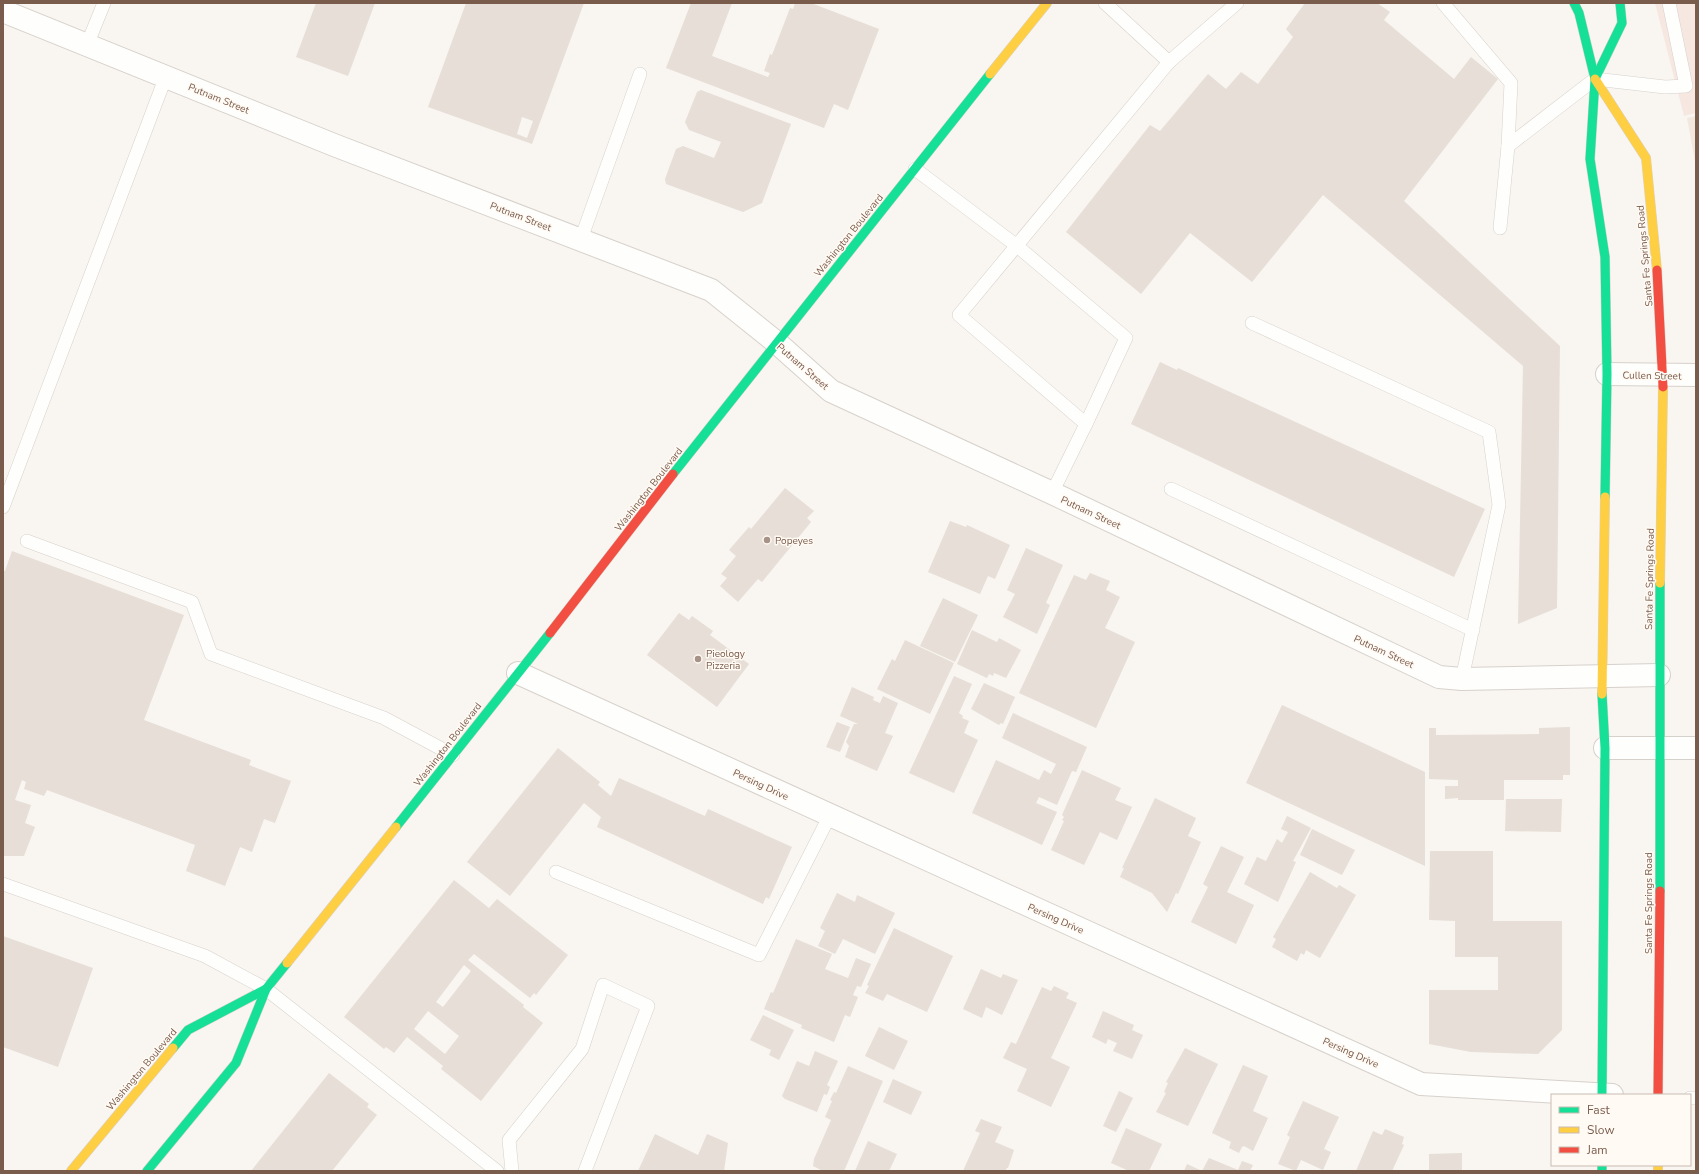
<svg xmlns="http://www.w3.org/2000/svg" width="1699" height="1174" font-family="'Nunito Sans',sans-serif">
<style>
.residential{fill:#f2e8de}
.commercial{fill:#f6e8e1}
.building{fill:#e6ded7;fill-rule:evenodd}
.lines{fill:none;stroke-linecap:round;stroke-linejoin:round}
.lane-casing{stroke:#d7d1cb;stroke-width:14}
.street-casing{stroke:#d7d1cb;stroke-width:24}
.fast-casing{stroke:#d9d2cb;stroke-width:10}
.slow-casing{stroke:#d9d2cb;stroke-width:10}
.jam-casing{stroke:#d9d2cb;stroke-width:10}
.lane{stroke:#fefefd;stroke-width:13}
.street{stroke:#fefefd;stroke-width:22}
.fast{stroke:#16e098;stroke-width:9}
.slow{stroke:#ffcf43;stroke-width:9}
.jam{stroke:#f24e42;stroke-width:9}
.poi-dot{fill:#a69286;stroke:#fffaf3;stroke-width:1.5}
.labels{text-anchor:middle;stroke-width:3;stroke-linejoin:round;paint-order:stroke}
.street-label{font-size:10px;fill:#7a5c4d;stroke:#fffaf3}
.poi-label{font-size:10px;fill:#7a5c4d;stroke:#fffaf3;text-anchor:start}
</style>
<rect width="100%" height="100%" fill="#f9f5f0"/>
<polygon class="residential" points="1696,116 1696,167 1687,118"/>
<polygon class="commercial" points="1655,3 1696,3 1696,113 1684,116"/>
<g class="building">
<polygon points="316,3 375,3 348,76 296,57"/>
<path d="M466,3H584L532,144L428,107ZM522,117L533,121L527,138L517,134Z"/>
<polygon points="691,3 732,3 712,56 768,77 770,73 764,71 770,54 772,55 790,8 793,9 795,3 811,3 879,29 848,110 834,104 824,128 666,68"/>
<polygon points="1305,3 1377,3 1390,12 1384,20 1454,79 1471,57 1498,79 1404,201 1560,346 1557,608 1518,624 1523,366 1323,195 1252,282 1190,233 1141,294 1066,232 1150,125 1160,131 1208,74 1226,89 1241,72 1258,84 1293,37 1286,29"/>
<polygon points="701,90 791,124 762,203 743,212 666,184 665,179 676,149 683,146 714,158 721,142 689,130 685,122 697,92"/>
<polygon points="1160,362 1177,370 1178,368 1485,509 1454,577 1131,424"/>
<polygon points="785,488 814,511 807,518 811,522 762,582 758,579 738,602 720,586 727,578 721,574 736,556 729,550 749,527 751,529"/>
<polygon points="950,521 966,527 967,525 1010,545 995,579 988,576 980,594 928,572"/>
<polygon points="1026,548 1063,565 1046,603 1050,605 1037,634 1003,617 1015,594 1007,590"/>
<polygon points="12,551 184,615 144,720 251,760 249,765 291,781 275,823 264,819 252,852 240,847 225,886 186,871 195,845 47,790 44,796 24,789 26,782 22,780 15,800 31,805 25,823 35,827 24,856 3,856 3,571 5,571"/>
<polygon points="1090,573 1110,581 1106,590 1120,597 1105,628 1135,642 1096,728 1019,693 1074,575 1086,580"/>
<polygon points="943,598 978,615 955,662 920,646"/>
<polygon points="679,613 689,620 692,616 713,631 710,635 749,664 717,707 647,655"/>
<polygon points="972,630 997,642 999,638 1021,650 1006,678 994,673 993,676 989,674 987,678 957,664"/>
<polygon points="905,640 954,663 930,714 877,689 892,659 895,661"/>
<polygon points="954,676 972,684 959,713 963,716 962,718 969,721 964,733 978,740 954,793 909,773"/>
<polygon points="984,683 1015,697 1003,724 1001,723 999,725 971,709"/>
<polygon points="852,687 874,697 873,700 880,703 883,696 898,703 885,733 893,736 877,771 845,757 849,746 846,742 854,724 858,724 840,716"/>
<polygon points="1282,705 1425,772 1425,866 1246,783"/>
<polygon points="1013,713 1087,747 1076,772 1072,771 1057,805 1039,797 1036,803 1057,812 1042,845 972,813 996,760 1039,780 1044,770 1051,774 1056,764 1002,738"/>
<polygon points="837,722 850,727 840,752 826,747"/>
<polygon points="1570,727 1570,775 1563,775 1563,780 1504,780 1504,800 1458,800 1458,798 1445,799 1445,786 1458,786 1458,780 1429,779 1429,728 1436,728 1436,735 1539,734 1539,728"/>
<polygon points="558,748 600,782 598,785 611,796 619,778 705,816 708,809 792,847 769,899 766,897 763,904 597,827 601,817 584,803 510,896 467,862"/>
<polygon points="1082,770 1121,788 1115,800 1132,807 1117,840 1100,832 1084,865 1051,850 1064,821 1062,820 1064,817 1062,815"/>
<polygon points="1155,798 1196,818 1188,836 1201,842 1178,894 1176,893 1167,912 1152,893 1120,877 1124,868 1122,868"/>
<polygon points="1506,799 1562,799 1561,832 1505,831"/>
<polygon points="1287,816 1311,828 1293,861 1296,862 1278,902 1244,884 1257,857 1266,861 1277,839 1282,843 1288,832 1281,829"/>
<polygon points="1312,829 1355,850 1342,875 1300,855"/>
<polygon points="1221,846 1244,857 1227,892 1254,905 1236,944 1191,922 1208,887 1203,884"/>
<polygon points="1430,851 1493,851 1493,921 1562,921 1562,1030 1538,1054 1471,1052 1429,1044 1429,990 1498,990 1498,957 1455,957 1455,921 1429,920"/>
<polygon points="1310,872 1337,888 1339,885 1356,895 1320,958 1306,950 1304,955 1301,953 1297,961 1272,947 1276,939 1273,937"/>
<path d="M454,880L489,908L497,899L568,955L536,995L534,993L530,998L474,954L468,960L524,1005L523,1007L543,1023L481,1101L441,1069L443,1066L407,1037L394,1053L386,1047L384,1049L344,1017ZM464,965L471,971L443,1007L436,1002ZM428,1011L459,1036L445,1054L414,1029Z"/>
<polygon points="837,893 855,902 857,895 895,913 875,954 843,939 835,954 818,946 825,931 820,928"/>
<polygon points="894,928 953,956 927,1012 887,994 883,1001 865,993 869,986 867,985"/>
<polygon points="3,936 93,968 58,1067 3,1047"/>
<polygon points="796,939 832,954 825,969 848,978 856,958 871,964 861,987 857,986 853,995 858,997 850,1017 845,1015 834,1042 801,1028 802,1025 764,1009 771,992 773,993"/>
<polygon points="981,969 1001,978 1003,974 1018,980 1002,1015 986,1007 982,1018 963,1009"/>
<polygon points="1054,986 1069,993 1066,998 1077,1003 1051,1058 1070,1067 1051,1107 1017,1091 1027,1069 1003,1058 1011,1042 1016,1044 1042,987 1051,991"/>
<polygon points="1103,1011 1134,1025 1132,1030 1143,1035 1132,1059 1113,1051 1117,1043 1108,1039 1106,1044 1092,1037"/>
<polygon points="763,1015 794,1030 779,1060 769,1055 771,1050 750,1040"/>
<polygon points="879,1027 908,1041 894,1070 865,1056"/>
<polygon points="1185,1048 1218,1064 1188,1126 1156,1112 1166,1093 1164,1092 1168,1083 1166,1082"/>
<polygon points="815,1051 838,1061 827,1085 830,1087 827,1095 824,1094 817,1112 785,1099 782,1096 797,1061 809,1066"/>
<polygon points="1243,1065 1268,1076 1253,1111 1268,1118 1253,1151 1244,1146 1242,1147 1239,1153 1229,1148 1231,1142 1212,1133"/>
<polygon points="848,1066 883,1081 844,1171 823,1171 813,1166 814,1159 831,1120 825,1117 832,1101 830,1100 834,1092 836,1093"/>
<polygon points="329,1073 369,1104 367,1107 377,1115 332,1171 251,1171"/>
<polygon points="893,1079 922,1092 911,1115 883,1102"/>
<polygon points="1119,1091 1133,1098 1116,1132 1103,1126"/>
<polygon points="1303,1101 1339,1117 1324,1149 1331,1152 1323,1170 1301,1160 1296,1171 1278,1164 1290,1137 1287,1135"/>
<polygon points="981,1119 1002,1127 995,1142 1014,1150 1008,1168 1007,1168 1005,1171 963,1171 980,1133 975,1131"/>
<polygon points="1126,1128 1162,1144 1149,1171 1129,1171 1111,1163"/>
<polygon points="1385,1129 1404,1137 1402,1144 1404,1145 1392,1171 1356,1171 1373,1131 1382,1135"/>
<polygon points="655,1134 698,1155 707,1134 728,1143 724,1171 638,1171"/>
<polygon points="868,1141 897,1154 889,1171 855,1171"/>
<polygon points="1462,1153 1462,1171 1429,1171 1429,1154"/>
<polygon points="1209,1158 1238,1170 1242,1161 1253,1165 1250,1171 1184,1171 1187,1164 1202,1171"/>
</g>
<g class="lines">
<g class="lane-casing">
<g id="lane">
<polyline points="1105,3 1169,62"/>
<polyline points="1443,3 1511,83 1508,146 1500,228"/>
<polyline points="87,45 104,3"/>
<polyline points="1508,146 1595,79 1665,87 1686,86 1669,3"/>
<polyline points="915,169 1017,246 1126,338 1086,424 1052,493"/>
<polyline points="581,239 640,74"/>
<polyline points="1252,323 1489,432 1499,505 1462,679"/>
<polyline points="1086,424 959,315 1169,62 1237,3"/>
<polyline points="1171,489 1473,630"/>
<polyline points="3,507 166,76"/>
<polyline points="27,541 192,602 211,654 384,718 453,755"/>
<polyline points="556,872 759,955 830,815"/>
<polyline points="3,884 205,956 266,989 497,1171"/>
<polyline points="1690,1098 1696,1098"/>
<polyline points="512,1171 509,1140 582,1049 603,985 648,1006 585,1171"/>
</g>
</g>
<g class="street-casing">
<g id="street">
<polyline points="3,11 334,145 711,290 776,342 831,391 1052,493 1439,677 1462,679 1659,675"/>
<polyline points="1607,374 1696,375"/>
<polyline points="518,673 1421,1084 1612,1095"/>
<polyline points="1605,748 1696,748"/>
</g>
</g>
<g class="fast-casing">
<g id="fast">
<polyline points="1574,3 1579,13 1595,79 1590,159 1605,257 1607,374 1605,497"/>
<polyline points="1595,79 1622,23 1620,3"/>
<polyline points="673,474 990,74"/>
<polyline points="1602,694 1605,748 1602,1095"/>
<polyline points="396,827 550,633"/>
<polyline points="1660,891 1660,583"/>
<polyline points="173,1048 188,1030 266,989"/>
<polyline points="1602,1165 1602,1171"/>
<polyline points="147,1171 236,1063 266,989 287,963"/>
</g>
</g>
<g class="slow-casing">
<g id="slow">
<polyline points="990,74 1047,3"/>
<polyline points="1595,79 1646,158 1657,270"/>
<polyline points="1660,583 1663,387"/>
<polyline points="1602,694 1605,497"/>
<polyline points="287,963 396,827"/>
<polyline points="1658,1165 1658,1171"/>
<polyline points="71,1171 173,1048"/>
</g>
</g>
<g class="jam-casing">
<g id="jam">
<polyline points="1657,270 1663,387"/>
<polyline points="550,633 673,474"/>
<polyline points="1658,1095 1660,891"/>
</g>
</g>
<use href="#lane" class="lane"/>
<use href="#street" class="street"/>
<use href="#fast" class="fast"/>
<use href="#slow" class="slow"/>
<use href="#jam" class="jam"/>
</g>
<g class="poi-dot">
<circle cx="767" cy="540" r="4"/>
<circle cx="698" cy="659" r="4"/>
</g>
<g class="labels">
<g class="street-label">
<text transform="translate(219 98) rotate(22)" y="4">Putnam Street</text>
<text transform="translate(521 216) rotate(21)" y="4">Putnam Street</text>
<text transform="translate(848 235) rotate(-51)" y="4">Washington Boulevard</text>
<text transform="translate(1644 256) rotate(-95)" y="4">Santa Fe Springs Road</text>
<text transform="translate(803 366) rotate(41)" y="4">Putnam Street</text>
<text transform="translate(1652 375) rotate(1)" y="4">Cullen Street</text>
<text transform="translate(648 489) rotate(-52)" y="4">Washington Boulevard</text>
<text transform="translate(1091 512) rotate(25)" y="4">Putnam Street</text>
<text transform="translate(1649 579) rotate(-89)" y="4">Santa Fe Springs Road</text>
<text transform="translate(1384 651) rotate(25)" y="4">Putnam Street</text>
<text transform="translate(447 744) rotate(-52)" y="4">Washington Boulevard</text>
<text transform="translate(761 784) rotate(25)" y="4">Persing Drive</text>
<text transform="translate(1648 903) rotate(-90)" y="4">Santa Fe Springs Road</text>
<text transform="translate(1056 918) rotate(24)" y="4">Persing Drive</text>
<text transform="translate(1351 1052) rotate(24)" y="4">Persing Drive</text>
<text transform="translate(141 1069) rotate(-50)" y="4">Washington Boulevard</text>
</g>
<g class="poi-label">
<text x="775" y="544">Popeyes</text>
<text x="706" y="657">Pieology<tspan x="706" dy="12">Pizzeria</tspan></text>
</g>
</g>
<rect width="1699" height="1174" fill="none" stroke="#7a5c4d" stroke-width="8"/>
<rect x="1551" y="1094" width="140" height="72" fill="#fffaf3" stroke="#cabbb1"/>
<rect x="1559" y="1107" width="20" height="6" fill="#16e098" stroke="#cabbb1"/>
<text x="1587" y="1114" font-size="12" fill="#7a5c4d">Fast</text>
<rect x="1559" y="1127" width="20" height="6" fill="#ffcf43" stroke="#cabbb1"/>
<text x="1587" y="1134" font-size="12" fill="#7a5c4d">Slow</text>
<rect x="1559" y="1147" width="20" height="6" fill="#f24e42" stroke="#cabbb1"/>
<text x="1587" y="1154" font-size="12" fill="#7a5c4d">Jam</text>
</svg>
